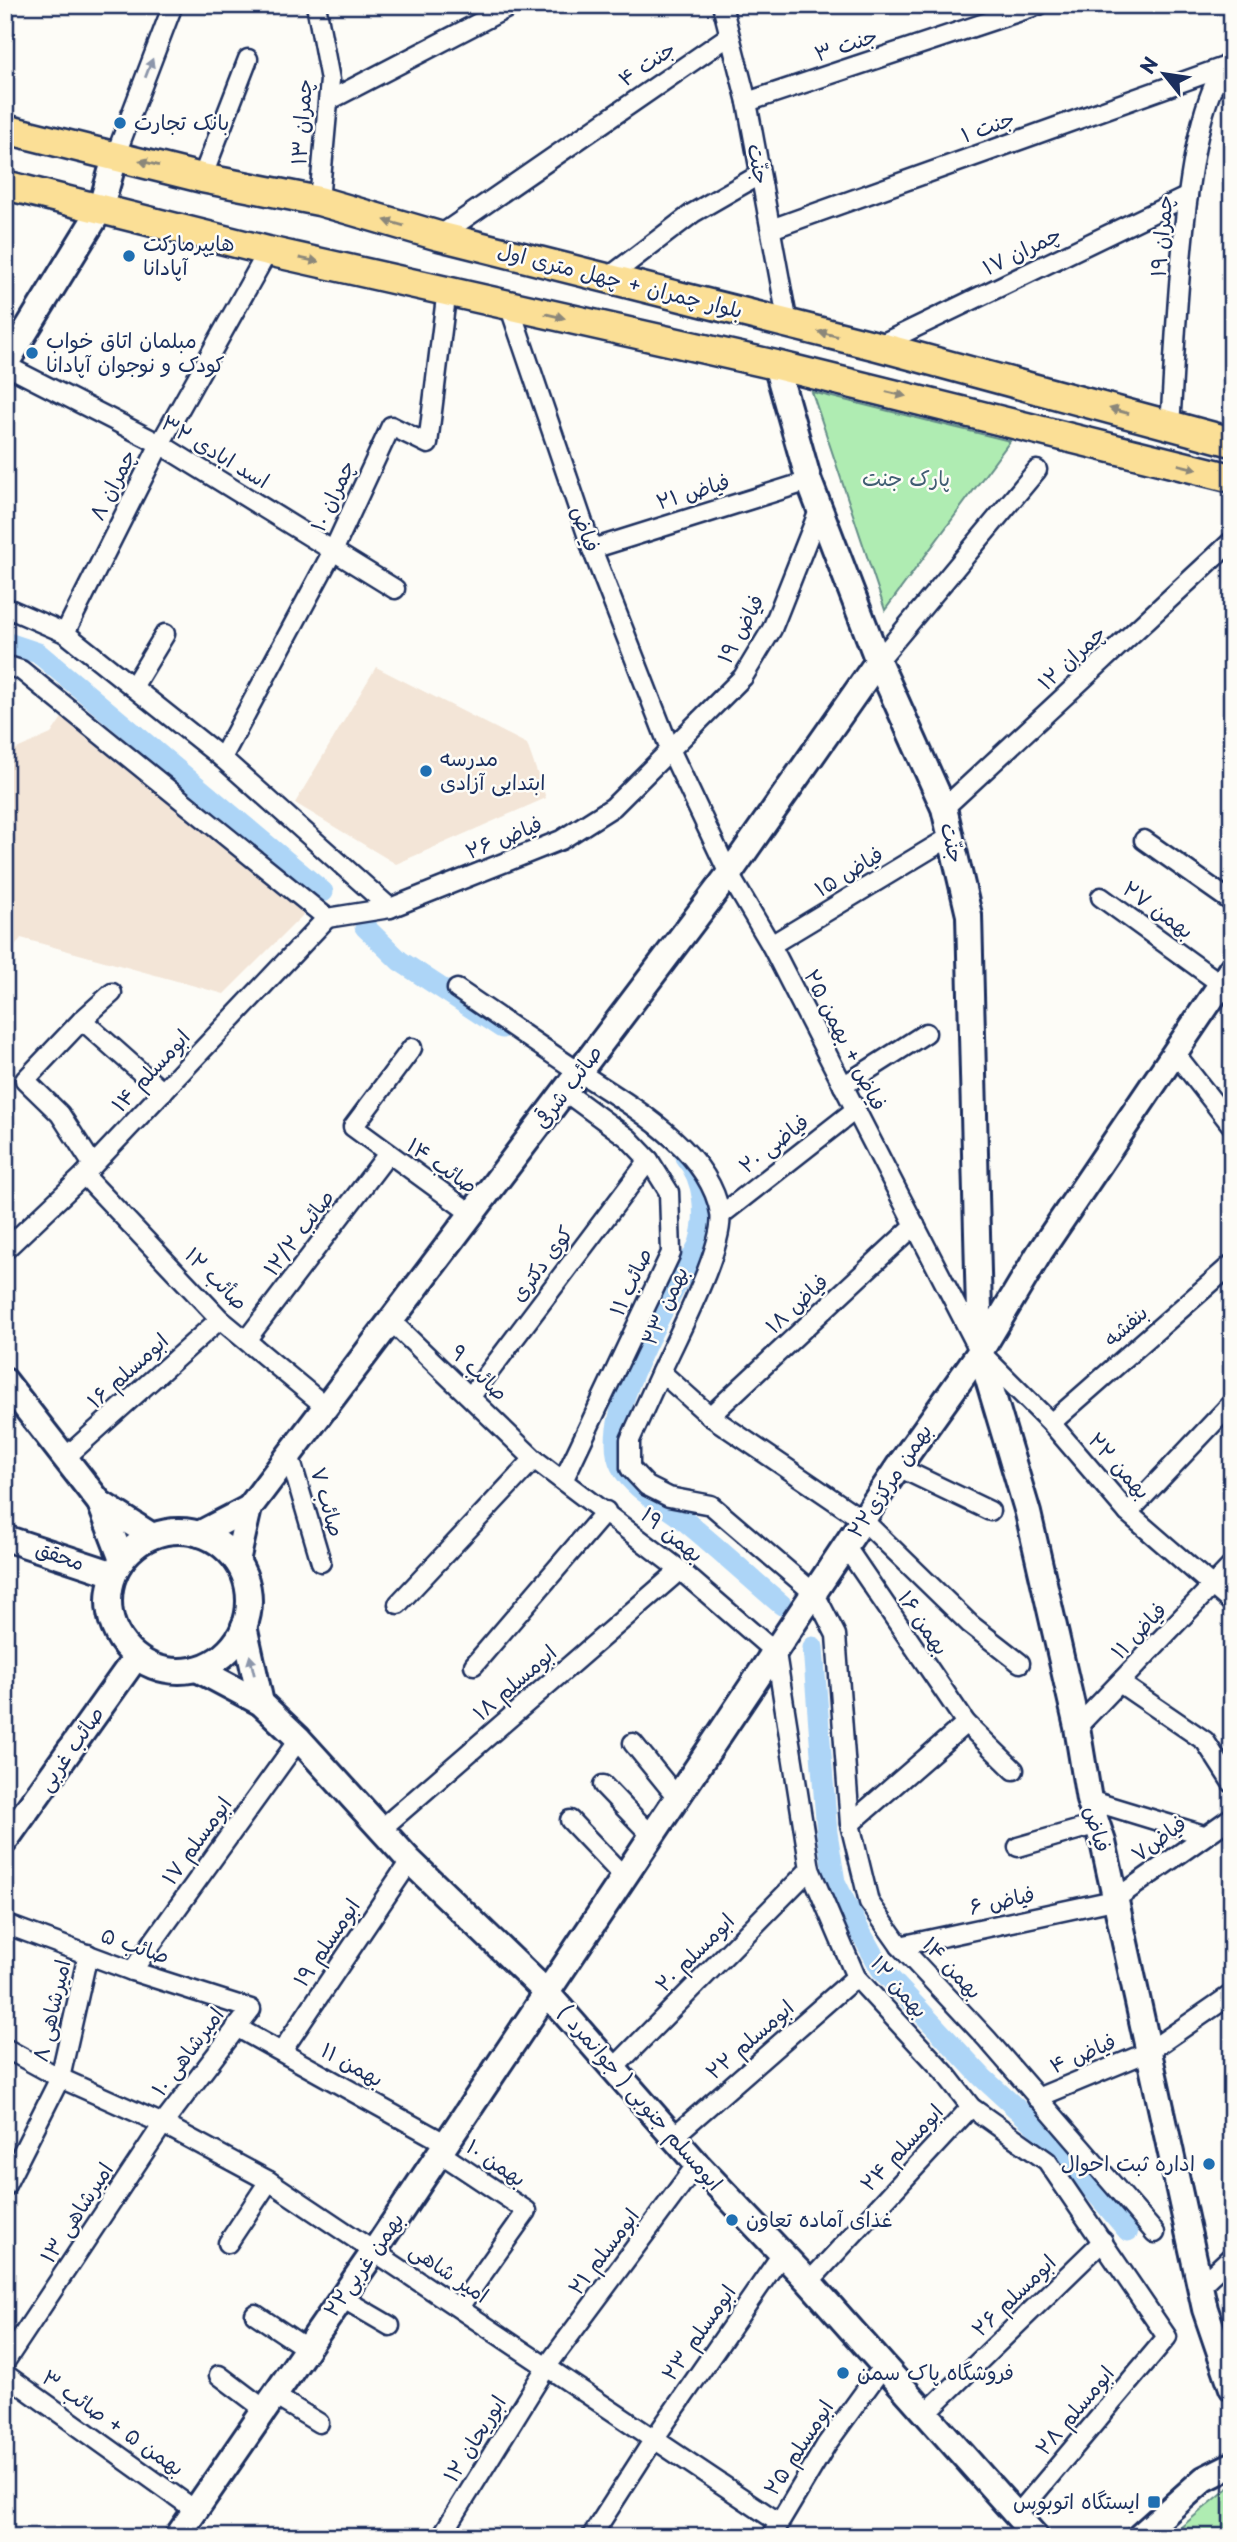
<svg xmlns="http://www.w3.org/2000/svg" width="1237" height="2542" font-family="'Playpen Sans','Playpen Sans Arabic',sans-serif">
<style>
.built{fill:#f3e5d7}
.green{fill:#afecb2;stroke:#658e88;stroke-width:2}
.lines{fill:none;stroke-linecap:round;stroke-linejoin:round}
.canal{stroke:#add5f7;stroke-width:21}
.street-casing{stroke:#1b2f5e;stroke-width:23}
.secondary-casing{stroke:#1b2f5e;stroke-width:30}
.primary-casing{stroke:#1b2f5e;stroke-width:33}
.street{stroke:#fdfcf7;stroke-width:18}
.secondary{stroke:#fdfcf7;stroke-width:24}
.primary{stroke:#fbdf96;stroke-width:28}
.oneway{fill:#8c96aa}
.oneway2{fill:#8b877a}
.poi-dot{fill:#1f6fb2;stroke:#fdfcf7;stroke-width:2.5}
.labels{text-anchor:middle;stroke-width:5;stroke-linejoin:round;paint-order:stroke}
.street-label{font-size:21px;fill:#1b2f5e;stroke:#fdfcf7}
.poi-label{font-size:21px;fill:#1b2f5e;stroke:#fdfcf7;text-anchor:start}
.park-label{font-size:21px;fill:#405e73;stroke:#fdfcf7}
</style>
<rect width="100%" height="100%" fill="#fdfcf7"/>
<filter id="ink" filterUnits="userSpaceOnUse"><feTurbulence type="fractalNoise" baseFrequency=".0143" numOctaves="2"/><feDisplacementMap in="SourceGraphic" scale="14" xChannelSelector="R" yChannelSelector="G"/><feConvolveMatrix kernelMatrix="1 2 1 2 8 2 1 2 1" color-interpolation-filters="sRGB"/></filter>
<g filter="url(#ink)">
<g class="built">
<polygon points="376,667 527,744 546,798 396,864 295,803"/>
<polygon points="74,700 313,905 224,994 21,938 5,960 5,754 51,734"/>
</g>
<g class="green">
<polygon points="812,392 1010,441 885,610"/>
<polygon points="1232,2485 1232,2537 1169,2537"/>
</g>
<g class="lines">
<g class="canal">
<polyline points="5,642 38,653 323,892"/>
<polyline points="365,927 400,961 502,1028"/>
<path d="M685,1157C705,1180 707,1216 699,1244C676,1288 595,1418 621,1466C634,1490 664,1504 685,1521C718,1548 749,1577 782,1605"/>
<polyline points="813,1647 827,1833 835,1882 857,1926 881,1969 983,2078 1051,2140 1128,2231"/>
</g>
<g class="street-casing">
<g id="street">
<polyline points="316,5 330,80 319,201"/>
<polyline points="722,5 747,102 788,324"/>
<polyline points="330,100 513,5"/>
<polyline points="747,102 1039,5"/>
<polyline points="116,154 173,5"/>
<polyline points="202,178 248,59"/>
<polyline points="771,229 1221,68"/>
<polyline points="439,236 729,36"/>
<polyline points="609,277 693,213 759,175"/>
<polyline points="509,305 592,549 670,749 729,874 771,945 980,1352 1051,1423 1128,1513 1232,1603"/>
<polyline points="877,346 1188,196"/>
<polyline points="5,365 160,444 395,589"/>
<path d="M1170,425C1176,355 1180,98 1232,60"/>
<polyline points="592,549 809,481"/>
<polyline points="5,607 65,633 222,758 390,908"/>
<polyline points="65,633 160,444 268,251"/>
<polyline points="878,661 1037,470"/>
<polyline points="5,665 21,670 327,918"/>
<polyline points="133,687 165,634"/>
<polyline points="222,758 334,549 391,426 428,444 447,289"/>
<polyline points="944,808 1232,541"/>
<polyline points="1144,840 1232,902"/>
<polyline points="1101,897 1221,984 1232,996"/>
<polyline points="327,918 390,908 561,840 613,807 743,677 772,629 820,508"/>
<polyline points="771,945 950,837"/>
<path d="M457,989C497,1016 537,1044 576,1070C626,1103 709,1148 720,1213C726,1245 675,1340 661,1372L710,1416L863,1520L970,1624L1020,1663"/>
<polyline points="82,1020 163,1092"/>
<polyline points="412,1048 353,1127 472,1214"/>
<polyline points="1175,1053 1232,1126"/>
<polyline points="843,1086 926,1033"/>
<polyline points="93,1165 60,1114 25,1080 82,1020 112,993"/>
<polyline points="84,1175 220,1319 325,1406"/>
<polyline points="721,1215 855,1110"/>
<polyline points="5,1250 84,1175 327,918"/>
<polyline points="391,1321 534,1459 680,1570 776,1653 810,1869 856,1977 944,2072 971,2107 1047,2161 1167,2337 1017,2515"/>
<polyline points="247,1339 387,1155"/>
<polyline points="661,1372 630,1440 630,1468 647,1486 669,1497 711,1505 815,1594 836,1635 850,1824 869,1902 900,1946 987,2039 1155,2233"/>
<polyline points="471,1396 649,1160"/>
<polyline points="710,1416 915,1225"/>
<polyline points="1051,1423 1232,1264"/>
<polyline points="289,1454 321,1562"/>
<polyline points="66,1457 220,1319"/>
<polyline points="898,1467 990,1511"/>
<polyline points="563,1481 671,1253 669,1192 649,1160 628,1138 564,1091"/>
<polyline points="1128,1513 1232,1403"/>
<polyline points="846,1547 966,1723 1014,1770"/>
<polyline points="398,1604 534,1459"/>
<polyline points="474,1665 606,1511"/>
<polyline points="1120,1683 1205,1741 1232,1783"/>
<polyline points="1077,1727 1232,1565"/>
<polyline points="633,1743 676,1796"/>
<polyline points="603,1785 650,1834"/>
<polyline points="1089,1800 1204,1835"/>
<polyline points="570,1820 623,1876"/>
<polyline points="850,1824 966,1723"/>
<polyline points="380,1830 680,1570"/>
<polyline points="1018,1847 1098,1824"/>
<polyline points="5,1924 132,1971 251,2009 163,2124 5,2362"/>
<polyline points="900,1946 1114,1900 1232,1817"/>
<polyline points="132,1971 299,1739"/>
<polyline points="236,2027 445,2143"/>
<polyline points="5,2048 60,2078 163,2124 269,2181 778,2522"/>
<polyline points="282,2051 410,1861"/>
<polyline points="613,2069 810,1869"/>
<polyline points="1037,2098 1148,2052 1232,1994"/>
<polyline points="673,2137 856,1977"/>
<polyline points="440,2153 527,2211 459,2307"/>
<polyline points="5,2187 60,2078 88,1954"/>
<polyline points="228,2243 269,2181"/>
<polyline points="809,2282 971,2107"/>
<polyline points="1202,2284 1232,2256"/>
<polyline points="342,2298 390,2326"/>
<polyline points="255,2314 306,2348"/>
<polyline points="5,2374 195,2510"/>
<polyline points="219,2375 264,2409"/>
<polyline points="273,2395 319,2423"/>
<polyline points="926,2413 1103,2241"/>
<polyline points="441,2537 547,2366 697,2164"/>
<polyline points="591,2537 654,2439 782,2254"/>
<polyline points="771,2537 826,2445 884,2365"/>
</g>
</g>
<g class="secondary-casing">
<g id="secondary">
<polyline points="5,365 100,210 116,154"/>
<polyline points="776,365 809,481 878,661 944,808 969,915 980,1352 1028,1513 1077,1727 1089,1800 1103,1842 1205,2309 1232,2388"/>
<polyline points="5,1381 100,1503 122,1560"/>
<polyline points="100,1503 152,1536"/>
<circle cx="179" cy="1601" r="70"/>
<polyline points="199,1534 249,1508"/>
<polyline points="5,1538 114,1574"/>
<polyline points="237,1561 249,1508 729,874 878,661"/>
<polyline points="244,1626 261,1703"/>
<polyline points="197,1669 261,1703 299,1739 410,1861 546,1992 697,2164 809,2282 1036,2537"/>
<polyline points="5,1841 136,1657"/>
<polyline points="177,2537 375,2250 898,1467 980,1352 1040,1252 1232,968"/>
<polyline points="1139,2537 1204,2479 1232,2465"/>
</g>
</g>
<g class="primary-casing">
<g id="primary">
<polyline points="5,129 202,178 319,201 439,236 877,346 1232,442"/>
<polyline points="5,185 268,251 776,365 1232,478"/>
</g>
</g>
<use href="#street" class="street"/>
<use href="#secondary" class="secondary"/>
<use href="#primary" class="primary"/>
</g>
<defs><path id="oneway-solid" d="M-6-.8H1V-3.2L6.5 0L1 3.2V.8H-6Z" transform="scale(1.75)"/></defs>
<g class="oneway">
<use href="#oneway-solid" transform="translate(149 68) rotate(-69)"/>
<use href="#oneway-solid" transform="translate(252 1665) rotate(-103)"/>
</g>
<g class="oneway2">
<use href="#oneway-solid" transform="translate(149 163) rotate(-165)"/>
<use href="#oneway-solid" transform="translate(394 223) rotate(-164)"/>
<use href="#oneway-solid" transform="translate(309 260) rotate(12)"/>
<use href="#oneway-solid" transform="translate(555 316) rotate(13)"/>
<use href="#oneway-solid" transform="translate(828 334) rotate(-166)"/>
<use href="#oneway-solid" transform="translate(896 394) rotate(13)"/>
<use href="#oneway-solid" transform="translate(1119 411) rotate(-165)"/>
<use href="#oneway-solid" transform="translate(1188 467) rotate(14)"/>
</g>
</g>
<g class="poi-dot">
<circle cx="120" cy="123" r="7"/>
<circle cx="129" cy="256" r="7"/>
<circle cx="32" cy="353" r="7"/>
<circle cx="426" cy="771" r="7"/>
<circle cx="1209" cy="2164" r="7"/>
<circle cx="732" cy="2220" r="7"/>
<circle cx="843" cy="2373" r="7"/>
<rect x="1147" y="2495" width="14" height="14" rx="3.5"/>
</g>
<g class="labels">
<g class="street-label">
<text transform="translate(846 45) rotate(-18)" y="7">جنت ۳</text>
<text transform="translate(647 64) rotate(-34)" y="7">جنت ۴</text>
<text transform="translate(302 122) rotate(-86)" y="7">چمران ۱۳</text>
<text transform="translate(988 127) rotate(-20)" y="7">جنت ۱</text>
<text transform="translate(758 164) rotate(80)" y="7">جنّت</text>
<text transform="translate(1162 236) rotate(-85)" y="7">چمران ۱۹</text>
<text transform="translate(1022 251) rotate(-26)" y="7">چمران ۱۷</text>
<text transform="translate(620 281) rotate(14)" y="7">بلوار چمران + چهل متری اول</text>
<text transform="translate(215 452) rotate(31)" y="7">اسد ابادی ۳۲</text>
<text transform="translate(113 485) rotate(-63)" y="7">چمران ۸</text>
<text transform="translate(693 492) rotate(-17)" y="7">فیاض ۲۱</text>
<text transform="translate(333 496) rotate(-65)" y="7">چمران ۱۰</text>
<text transform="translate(585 529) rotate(71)" y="7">فیاض</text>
<text transform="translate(741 629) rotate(-62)" y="7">فیاض ۱۹</text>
<text transform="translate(1072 658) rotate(-43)" y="7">چمران ۱۲</text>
<text transform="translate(504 838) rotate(-22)" y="7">فیاض ۲۶</text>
<text transform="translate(952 843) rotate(77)" y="7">جنّت</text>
<text transform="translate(849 872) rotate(-31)" y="7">فیاض ۱۵</text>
<text transform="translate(1158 910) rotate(36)" y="7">بهمن ۲۷</text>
<text transform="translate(845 1040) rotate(63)" y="7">فیاض + بهمن ۲۵</text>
<text transform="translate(151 1071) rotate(-47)" y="7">ابومسلم ۱۴</text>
<text transform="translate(568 1087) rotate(-53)" y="7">صائب شرقی</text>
<text transform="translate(774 1144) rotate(-38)" y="7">فیاضی ۲۰</text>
<text transform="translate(442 1166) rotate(35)" y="7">صائب ۱۴</text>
<text transform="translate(299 1233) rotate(-53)" y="7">صائب ۱۲/۲</text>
<text transform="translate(542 1264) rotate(-53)" y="7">کوی دکتری</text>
<text transform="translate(216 1279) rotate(45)" y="7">صأئب ۱۲</text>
<text transform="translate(631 1282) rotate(-65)" y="7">صائب ۱۱</text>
<text transform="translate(797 1304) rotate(-43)" y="7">فیاض ۱۸</text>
<text transform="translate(665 1306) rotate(-66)" y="7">بهمن ۲۳</text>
<text transform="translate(1126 1326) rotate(-41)" y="7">بنفشه</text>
<text transform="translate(128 1371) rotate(-42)" y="7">ابومسلم ۱۶</text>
<text transform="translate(479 1373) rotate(44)" y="7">صائب ۹</text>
<text transform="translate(1119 1466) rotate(48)" y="7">بهمن ۲۲</text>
<text transform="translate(890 1481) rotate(-56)" y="7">۲۲بهمن مرکزی</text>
<text transform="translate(327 1502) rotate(74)" y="7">صائب ۷</text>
<text transform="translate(672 1535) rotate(39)" y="7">بهمن ۱۹</text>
<text transform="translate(60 1556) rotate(19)" y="7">محقق</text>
<text transform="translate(923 1623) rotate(56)" y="7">بهمن ۱۶</text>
<text transform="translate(1139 1631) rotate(-46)" y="7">فیاض ۱۱</text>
<text transform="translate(515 1683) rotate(-41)" y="7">ابومسلم ۱۸</text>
<text transform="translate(71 1749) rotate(-55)" y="7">صائب غربی</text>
<text transform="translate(1097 1829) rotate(74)" y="7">فیاض</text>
<text transform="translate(1159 1839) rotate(-36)" y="7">فیاض۷</text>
<text transform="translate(197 1841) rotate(-54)" y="7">ابومسلم ۱۷</text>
<text transform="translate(1002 1901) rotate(-12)" y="7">فیاض ۶</text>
<text transform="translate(327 1943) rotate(-56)" y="7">ابومسلم ۱۹</text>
<text transform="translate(135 1946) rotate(19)" y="7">صائب ۵</text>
<text transform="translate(695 1953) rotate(-45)" y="7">ابومسلم ۲۰</text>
<text transform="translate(952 1968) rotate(47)" y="7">بهمن ۱۴</text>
<text transform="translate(899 1987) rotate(49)" y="7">بهمن ۱۲</text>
<text transform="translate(52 2011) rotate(-77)" y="7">امیرشاهی ۸</text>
<text transform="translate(750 2040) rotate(-41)" y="7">ابومسلم ۲۲</text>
<text transform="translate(188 2052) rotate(-53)" y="7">امیرشاهی ۱۰</text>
<text transform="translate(1083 2054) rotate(-23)" y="7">فیاض ۴</text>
<text transform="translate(352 2065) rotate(29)" y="7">بهمن ۱۱</text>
<text transform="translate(640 2098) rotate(49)" y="7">ابومسلم جنوبی ( جوانمرد )</text>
<text transform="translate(902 2148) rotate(-47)" y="7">ابومسلم ۲۴</text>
<text transform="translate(496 2163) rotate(34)" y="7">بهمن ۱۰</text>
<text transform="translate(77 2213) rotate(-57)" y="7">امیرشاهی ۱۳</text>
<text transform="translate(604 2252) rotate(-53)" y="7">ابومسلم ۲۱</text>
<text transform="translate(364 2265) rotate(-55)" y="7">۲۲بهمن غربی</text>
<text transform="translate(449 2273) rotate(34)" y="7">امیر شاهی</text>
<text transform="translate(1014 2296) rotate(-44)" y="7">ابومسلم ۲۶</text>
<text transform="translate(699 2333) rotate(-55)" y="7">ابومسلم ۲۳</text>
<text transform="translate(1075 2411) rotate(-50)" y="7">ابومسلم ۲۸</text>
<text transform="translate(113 2423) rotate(35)" y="7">بهمن ۵ + صائب ۳</text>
<text transform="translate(475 2439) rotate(-58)" y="7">ابوریحان ۱۲</text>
<text transform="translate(799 2448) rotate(-57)" y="7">ابومسلم ۲۵</text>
</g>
<g class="poi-label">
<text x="134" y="130">بانک تجارت</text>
<text x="143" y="251">هایپرمارکت<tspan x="143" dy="24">آپادانا</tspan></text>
<text x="46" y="348">مبلمان اتاق خواب<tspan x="46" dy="24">کودک و نوجوان آپادانا</tspan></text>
<text x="440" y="766">مدرسه<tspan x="440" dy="24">ابتدایی آزادی</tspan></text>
<text x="1195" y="2171" text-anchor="end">اداره ثبت احوال</text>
<text x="746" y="2227">غذای آماده تعاون</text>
<text x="857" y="2380">فروشگاه پاک سمن</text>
<text x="1140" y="2509" text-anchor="end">ایستگاه اتوبوس</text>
</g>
<g class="park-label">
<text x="906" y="486">پارک جنت</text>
</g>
</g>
<rect width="1237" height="2542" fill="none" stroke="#fdfcf7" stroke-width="28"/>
<rect x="14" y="14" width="1209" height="2514" fill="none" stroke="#1b2f5e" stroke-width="2.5" filter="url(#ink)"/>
<g transform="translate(1164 74) rotate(300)" stroke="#fdfcf7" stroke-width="5" paint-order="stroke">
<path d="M0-5L12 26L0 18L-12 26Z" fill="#1b2f5e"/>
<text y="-10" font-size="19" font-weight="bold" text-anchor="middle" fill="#1b2f5e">N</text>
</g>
</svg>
